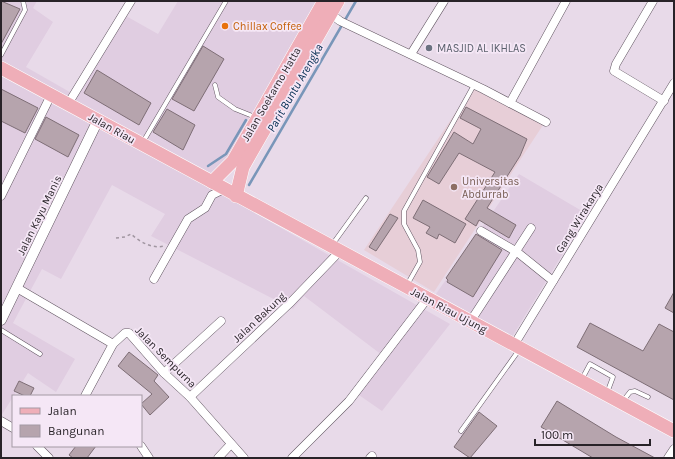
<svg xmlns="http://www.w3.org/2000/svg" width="675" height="459" font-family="Karla,sans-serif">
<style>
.built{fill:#e0cde1}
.education{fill:#e7ced7}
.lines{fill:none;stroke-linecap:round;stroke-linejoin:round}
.stream{stroke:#7996b9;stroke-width:2.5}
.building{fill:#b6a4ad;stroke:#7e6e76}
.service-casing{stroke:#625662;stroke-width:5}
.minor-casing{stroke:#625662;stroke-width:9}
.tertiary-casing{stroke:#625662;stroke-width:11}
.primary-casing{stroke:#fff;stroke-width:14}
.path{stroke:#a196a1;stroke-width:1.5;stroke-dasharray:3 3;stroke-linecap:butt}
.service{stroke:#fff;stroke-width:4}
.minor{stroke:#fff;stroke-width:8}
.tertiary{stroke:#fff;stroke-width:10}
.primary{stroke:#efaeb8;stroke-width:13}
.food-dot{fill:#e8710a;stroke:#f5e7f6;stroke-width:1.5}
.worship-dot{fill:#6b7280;stroke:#f5e7f6;stroke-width:1.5}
.education-dot{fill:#8d6e63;stroke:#f5e7f6;stroke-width:1.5}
.labels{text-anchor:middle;stroke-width:3.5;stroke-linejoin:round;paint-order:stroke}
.food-label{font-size:11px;fill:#c56008;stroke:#f5e7f6;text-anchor:start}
.worship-label{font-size:11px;fill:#5b616d;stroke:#f5e7f6;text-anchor:start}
.street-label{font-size:11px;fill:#282328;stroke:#f5e7f6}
.education-label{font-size:11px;fill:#785e54;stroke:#f5e7f6;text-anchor:start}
.water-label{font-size:12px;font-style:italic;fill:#032c51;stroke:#f5e7f6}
</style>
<rect width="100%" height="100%" fill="#e8dae9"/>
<g class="built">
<polygon points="1,1 37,1 33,8 53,22 26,67 75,95 126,16 158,34 178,1 323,1 216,191 450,324 382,411 356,393 382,355 304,296 293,309 151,236 165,214 112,185 61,279 42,269 13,323 75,359 56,392 28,373 1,416"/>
<polygon points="519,174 587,214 512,337 436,294"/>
</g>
<polygon class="education" points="472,88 543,125 434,292 364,250"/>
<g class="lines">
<g class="stream">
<polyline points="208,166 226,154 246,120"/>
<polyline points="249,185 356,1"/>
</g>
</g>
<g class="building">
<polygon points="1,1 20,9 1,44"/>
<polygon points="203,46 224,59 194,111 172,99"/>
<polygon points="97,70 151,103 139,125 84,93"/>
<polygon points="1,89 38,108 25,133 1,121"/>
<polygon points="466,107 527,139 520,156 487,208 516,225 509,238 479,220 476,226 465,219 495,172 459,153 439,184 427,177 454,132 473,144 481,129 460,118"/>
<polygon points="167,109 195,125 183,150 153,132"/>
<polygon points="46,117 79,135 68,157 35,139"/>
<polygon points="423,200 466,224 455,243 439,234 437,239 426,233 430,227 413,218"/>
<polygon points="390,214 398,218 376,251 369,247"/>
<polygon points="476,234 502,250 473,297 447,282 448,280 446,278"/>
<polygon points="674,292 674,313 665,308"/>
<polygon points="590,323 643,351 659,324 674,332 674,400 577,347"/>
<polygon points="129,352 158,375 154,381 169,397 150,415 141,404 152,394 118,366"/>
<polygon points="19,381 34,388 30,396 25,396 14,391"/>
<polygon points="557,401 616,437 655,458 593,458 541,427"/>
<polygon points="479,412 497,426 470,458 454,447"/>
<polygon points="76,446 96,446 87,458 73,458 69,455"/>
</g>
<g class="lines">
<g class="service-casing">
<g id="service">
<polyline points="1,55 25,10 23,1"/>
<polyline points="215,85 218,97 235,109 255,117"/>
<polyline points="143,142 226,1"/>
<polyline points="332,245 366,198"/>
<polyline points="407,285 420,262 418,250 404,224 404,211 474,85"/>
<polyline points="1,330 40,354"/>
<polyline points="582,379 590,364 613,377 607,393"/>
<polyline points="623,401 630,392 635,391 648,397"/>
<polyline points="461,431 519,350"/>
</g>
</g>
<g class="minor-casing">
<g id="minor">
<polyline points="653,1 616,64 614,71 664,101"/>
<polyline points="331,14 340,21 483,89 546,122"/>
<polyline points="411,54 444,1"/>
<polyline points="510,103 566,1"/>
<polyline points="68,104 131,1"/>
<polyline points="1,196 51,95"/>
<polyline points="481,231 517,252 553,281"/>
<polyline points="154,279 188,219 205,208 212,195 224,189"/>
<polyline points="17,288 113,344 125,333 129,333 164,373 190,397 244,458"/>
<polyline points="470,322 531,228"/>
<polyline points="514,345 674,83"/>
<polyline points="164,373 221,321"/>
<polyline points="85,396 113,344"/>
<polyline points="190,397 291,302 340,251"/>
<polyline points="1,421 13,428"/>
<polyline points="37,446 49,458"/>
<polyline points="141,446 149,458"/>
<polyline points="218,458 231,444"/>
<polyline points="292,458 349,401 427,299"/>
<polyline points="370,458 372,456"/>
<polyline points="668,458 674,449"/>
</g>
</g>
<g class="tertiary-casing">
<polyline id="tertiary" points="1,320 98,120"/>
</g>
<g class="primary-casing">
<g id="primary">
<polyline points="1,68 674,431"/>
<polyline points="212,182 233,161 324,1"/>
<polyline points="236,196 243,167 338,1"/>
</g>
</g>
<path class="path" d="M116,238L125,237L131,234C140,242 152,249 164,246"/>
<use href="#service" class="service"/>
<use href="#minor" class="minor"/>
<use href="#tertiary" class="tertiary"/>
<use href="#primary" class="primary"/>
</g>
<circle class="food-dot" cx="225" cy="26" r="4"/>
<circle class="worship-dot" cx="429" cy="48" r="4"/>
<circle class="education-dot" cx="454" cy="187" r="4"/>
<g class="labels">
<g class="food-label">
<text x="233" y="30">Chillax Coffee</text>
</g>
<g class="worship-label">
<text x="437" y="52">MASJID AL IKHLAS</text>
</g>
<g class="street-label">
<text transform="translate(271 94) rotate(-60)" y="4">Jalan Soekarno Hatta</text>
<text transform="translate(112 128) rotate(29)" y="4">Jalan Riau</text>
<text transform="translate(39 215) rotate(-64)" y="4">Jalan Kayu Manis</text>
<text transform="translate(579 218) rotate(-58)" y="4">Gang Wirakarya</text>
<text transform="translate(449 310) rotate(28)" y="4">Jalan Riau Ujung</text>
<text transform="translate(259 317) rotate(-43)" y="4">Jalan Bakung</text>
<text transform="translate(166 357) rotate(45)" y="4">Jalan Sempurna</text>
</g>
<g class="education-label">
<text x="462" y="185">Universitas<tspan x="462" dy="13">Abdurrab</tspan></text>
</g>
<g class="water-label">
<text transform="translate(295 88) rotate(-60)" y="4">Parit Buntu Arengka</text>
</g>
</g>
<rect width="675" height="459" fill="none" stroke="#282328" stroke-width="4"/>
<rect x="12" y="395" width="130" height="52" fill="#f5e7f6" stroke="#a399a4"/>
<rect x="20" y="408" width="20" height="6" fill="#efaeb8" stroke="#a399a4"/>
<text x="48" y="415" font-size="12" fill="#282328">Jalan</text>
<rect x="20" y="425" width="20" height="12" fill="#b6a4ad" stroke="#a399a4"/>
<text x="48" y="435" font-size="12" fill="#282328">Bangunan</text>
<path d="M535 439v6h115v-6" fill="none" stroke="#282328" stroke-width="2"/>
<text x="541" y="439" font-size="12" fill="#282328" stroke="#f5e7f6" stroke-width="3" paint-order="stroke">100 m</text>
</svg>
